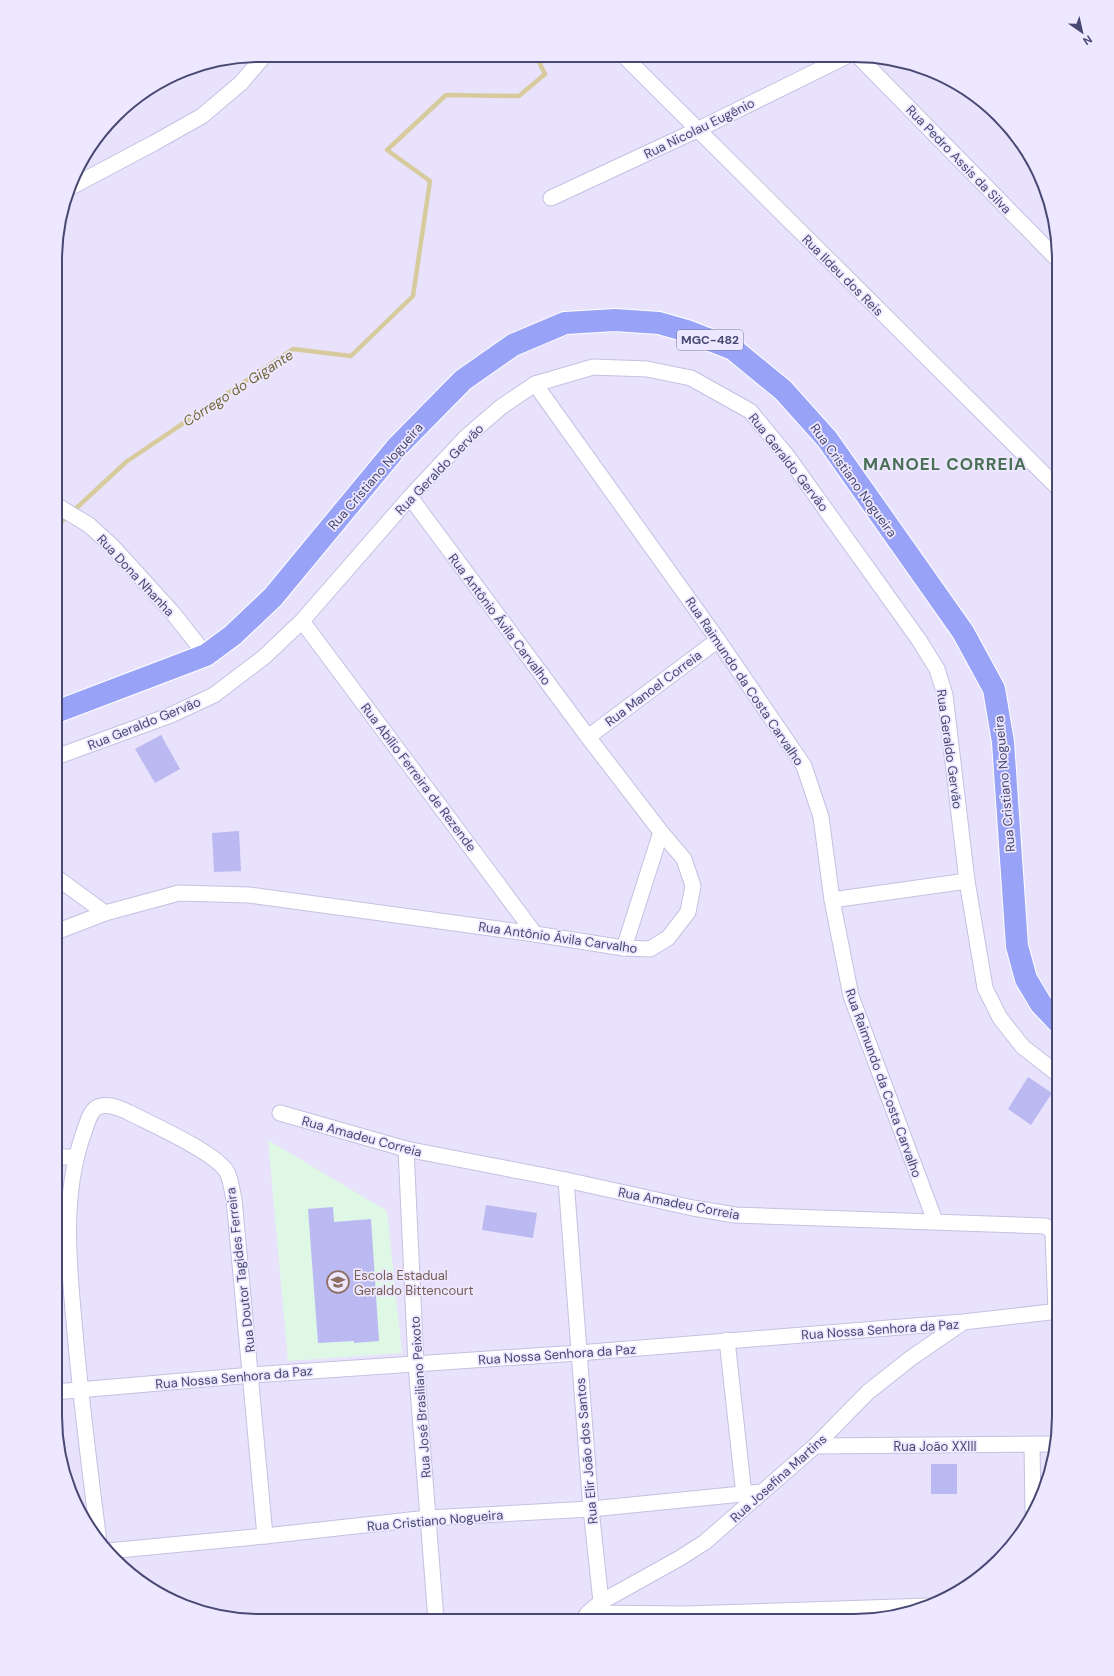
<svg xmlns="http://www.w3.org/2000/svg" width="1114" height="1676" font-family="'DM Sans',sans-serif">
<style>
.education{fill:#dff8e6}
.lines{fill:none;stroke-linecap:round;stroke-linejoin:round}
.stream{stroke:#d7cb9d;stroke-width:4.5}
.building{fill:#bbb9f1}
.minor-casing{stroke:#c4c1e2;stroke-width:17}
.highway-casing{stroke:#fff;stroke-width:24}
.minor{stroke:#fff;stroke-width:15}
.highway{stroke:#98a2f6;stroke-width:22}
.labels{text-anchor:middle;stroke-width:3.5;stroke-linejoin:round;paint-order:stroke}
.shield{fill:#ede8ff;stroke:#7a799d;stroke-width:1}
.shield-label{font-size:12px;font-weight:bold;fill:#484973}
.street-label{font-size:13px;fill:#484973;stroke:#ede8ff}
.education-label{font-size:13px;fill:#785e54;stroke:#ede8ff;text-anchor:start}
.water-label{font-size:14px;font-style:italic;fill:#72673a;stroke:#ede8ff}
.district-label{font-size:17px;font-weight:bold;letter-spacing:1px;fill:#4b6f56;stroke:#ede8ff}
.rim{fill:none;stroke:#484973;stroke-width:2}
</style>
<rect width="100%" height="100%" fill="#e8e2fc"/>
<polygon class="education" points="268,1140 387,1211 402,1353 288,1361"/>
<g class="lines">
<polyline class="stream" points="56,527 126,462 293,349 351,356 413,296 430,181 387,150 446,95 519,96 545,74 536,56"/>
</g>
<g class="building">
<polygon points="161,735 180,769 155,783 135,749"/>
<polygon points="239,831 241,871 214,872 212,833"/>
<polygon points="1028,1077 1052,1093 1031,1125 1008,1109"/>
<polygon points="486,1205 537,1213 533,1238 482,1230"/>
<polygon points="333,1207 334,1222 371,1219 379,1341 354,1343 354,1341 318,1343 308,1209"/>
<rect x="931" y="1464" width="26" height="30"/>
</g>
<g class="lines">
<g class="minor-casing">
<g id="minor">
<polyline points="859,57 1059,261"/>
<polyline points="628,60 1059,489"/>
<polyline points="71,187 154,143 202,116 241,83 265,55"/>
<polyline points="551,198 697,130 845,57"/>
<polyline points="535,384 718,640 804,766 821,817 832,900 851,996 935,1221"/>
<polyline points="56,505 89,525 113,547 172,612 206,655"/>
<polyline points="302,621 535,934"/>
<polyline points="588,737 718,640"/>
<polyline points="56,757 171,715 214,695 264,657 302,621 410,497 465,438 501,407 535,384 593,367 647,369 691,378 750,411 788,457 919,640 937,669 945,695 967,881 985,988 1000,1018 1023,1047 1059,1075"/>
<polyline points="56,877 105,913"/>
<polyline points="832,900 967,881"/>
<polyline points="56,932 105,913 179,893 249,895 535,934 624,948 650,949 668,938 688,912 693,886 684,859 661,832 588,737 410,497"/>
<polyline points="624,948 661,832"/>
<polyline points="280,1113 406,1149 566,1180 693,1208 735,1215 1045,1226 1050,1229 1053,1234 1056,1311"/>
<polyline points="406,1149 416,1364 436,1620"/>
<polyline points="55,1157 76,1157"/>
<polyline points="566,1180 591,1509 601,1602"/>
<polyline points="727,1340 744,1495"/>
<polyline points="55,1392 252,1375 578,1353 963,1322 1059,1311"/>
<polyline points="1032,1445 1033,1511"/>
<polyline points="815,1446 1056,1444"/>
<path d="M99,1542C90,1472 81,1402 75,1332C69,1267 61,1198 83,1135C86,1127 89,1113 96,1108C106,1102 119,1108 128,1112C151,1124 215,1152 227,1172C231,1180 232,1191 234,1199L265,1536"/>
<polyline points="108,1551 265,1536 428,1518 591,1509 762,1492"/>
<polyline points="588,1613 686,1614 928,1606"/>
<polyline points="583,1620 588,1613 601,1602 680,1558 705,1542 815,1446 868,1392 911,1358 962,1323"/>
</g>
</g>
<g class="highway-casing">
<polyline id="highway" points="56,712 206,655 233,635 273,597 397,447 463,380 513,345 565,323 615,320 659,323 687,331 733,349 783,390 827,439 963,632 994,689 1003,742 1017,946 1026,979 1041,1004 1059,1023"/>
</g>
<use href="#minor" class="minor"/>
<use href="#highway" class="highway"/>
</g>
<defs>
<g id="school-ring" transform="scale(1.15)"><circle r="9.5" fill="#ede8ff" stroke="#8d6e63" stroke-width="1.5"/><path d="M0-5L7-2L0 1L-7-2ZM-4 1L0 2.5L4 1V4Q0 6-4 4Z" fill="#8d6e63"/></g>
</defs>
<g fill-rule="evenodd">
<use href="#school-ring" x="338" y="1282"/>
</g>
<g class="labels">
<rect class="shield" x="677" y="330" width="66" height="20" rx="3"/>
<g class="shield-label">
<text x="710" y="344">MGC-482</text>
</g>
<g class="street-label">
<text transform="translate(699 128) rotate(-26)" y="5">Rua Nicolau Eugênio</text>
<text transform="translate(959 159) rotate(46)" y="5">Rua Pedro Assis da Silva</text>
<text transform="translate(843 275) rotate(45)" y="5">Rua Ildeu dos Reis</text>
<text transform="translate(789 462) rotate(52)" y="5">Rua Geraldo Gervão</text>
<text transform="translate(439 469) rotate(-46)" y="5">Rua Geraldo Gervão</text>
<text transform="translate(375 476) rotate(-49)" y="5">Rua Cristiano Nogueira</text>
<text transform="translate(854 480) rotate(54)" y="5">Rua Cristiano Nogueira</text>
<text transform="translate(136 575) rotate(47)" y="5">Rua Dona Nhanha</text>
<text transform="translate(500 619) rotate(53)" y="5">Rua Antônio Ávila Carvalho</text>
<text transform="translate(745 681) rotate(56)" y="5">Rua Raimundo da Costa Carvalho</text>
<text transform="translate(653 688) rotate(-37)" y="5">Rua Manoel Correia</text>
<text transform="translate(144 723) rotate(-22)" y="5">Rua Geraldo Gervão</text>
<text transform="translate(950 749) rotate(82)" y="5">Rua Geraldo Gervão</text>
<text transform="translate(419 777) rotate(53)" y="5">Rua Abílio Ferreira de Rezende</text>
<text transform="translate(1004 784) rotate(-95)" y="5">Rua Cristiano Nogueira</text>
<text transform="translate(558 937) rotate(8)" y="5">Rua Antônio Ávila Carvalho</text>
<text transform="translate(884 1083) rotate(70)" y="5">Rua Raimundo da Costa Carvalho</text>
<text transform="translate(362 1136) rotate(15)" y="5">Rua Amadeu Correia</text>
<text transform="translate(679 1203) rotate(11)" y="5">Rua Amadeu Correia</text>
<text transform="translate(240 1270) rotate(-97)" y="5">Rua Doutor Tagides Ferreira</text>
<text transform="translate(880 1329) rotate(-4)" y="5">Rua Nossa Senhora da Paz</text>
<text transform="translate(557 1354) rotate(-4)" y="5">Rua Nossa Senhora da Paz</text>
<text transform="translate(234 1377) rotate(-5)" y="5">Rua Nossa Senhora da Paz</text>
<text transform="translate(420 1397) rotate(-94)" y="5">Rua José Brasiliano Peixoto</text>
<text x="935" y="1451">Rua João XXIII</text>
<text transform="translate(586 1451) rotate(-95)" y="5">Rua Elir João dos Santos</text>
<text transform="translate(778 1478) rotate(-42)" y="5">Rua Josefina Martins</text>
<text transform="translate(435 1520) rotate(-5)" y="5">Rua Cristiano Nogueira</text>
</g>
<g class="education-label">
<text x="354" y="1280">Escola Estadual<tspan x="354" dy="15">Geraldo Bittencourt</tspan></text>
</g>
<g class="water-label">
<text transform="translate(238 388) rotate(-33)" y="5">Córrego do Gigante</text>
</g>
<g class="district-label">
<text x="945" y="470">MANOEL CORREIA</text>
</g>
</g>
<path d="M0 0H1114V1676H0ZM260 62H854A198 198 0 0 1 1052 260V1416A198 198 0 0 1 854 1614H260A198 198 0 0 1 62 1416V260A198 198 0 0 1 260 62Z" fill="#ede8ff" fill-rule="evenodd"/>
<path class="rim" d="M260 62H854A198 198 0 0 1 1052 260V1416A198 198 0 0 1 854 1614H260A198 198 0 0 1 62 1416V260A198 198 0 0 1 260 62Z"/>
<g transform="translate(1082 32) rotate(146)" stroke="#ede8ff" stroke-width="3" paint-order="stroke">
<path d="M0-3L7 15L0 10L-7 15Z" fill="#484973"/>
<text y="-6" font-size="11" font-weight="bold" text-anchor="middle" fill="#484973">N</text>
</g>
</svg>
